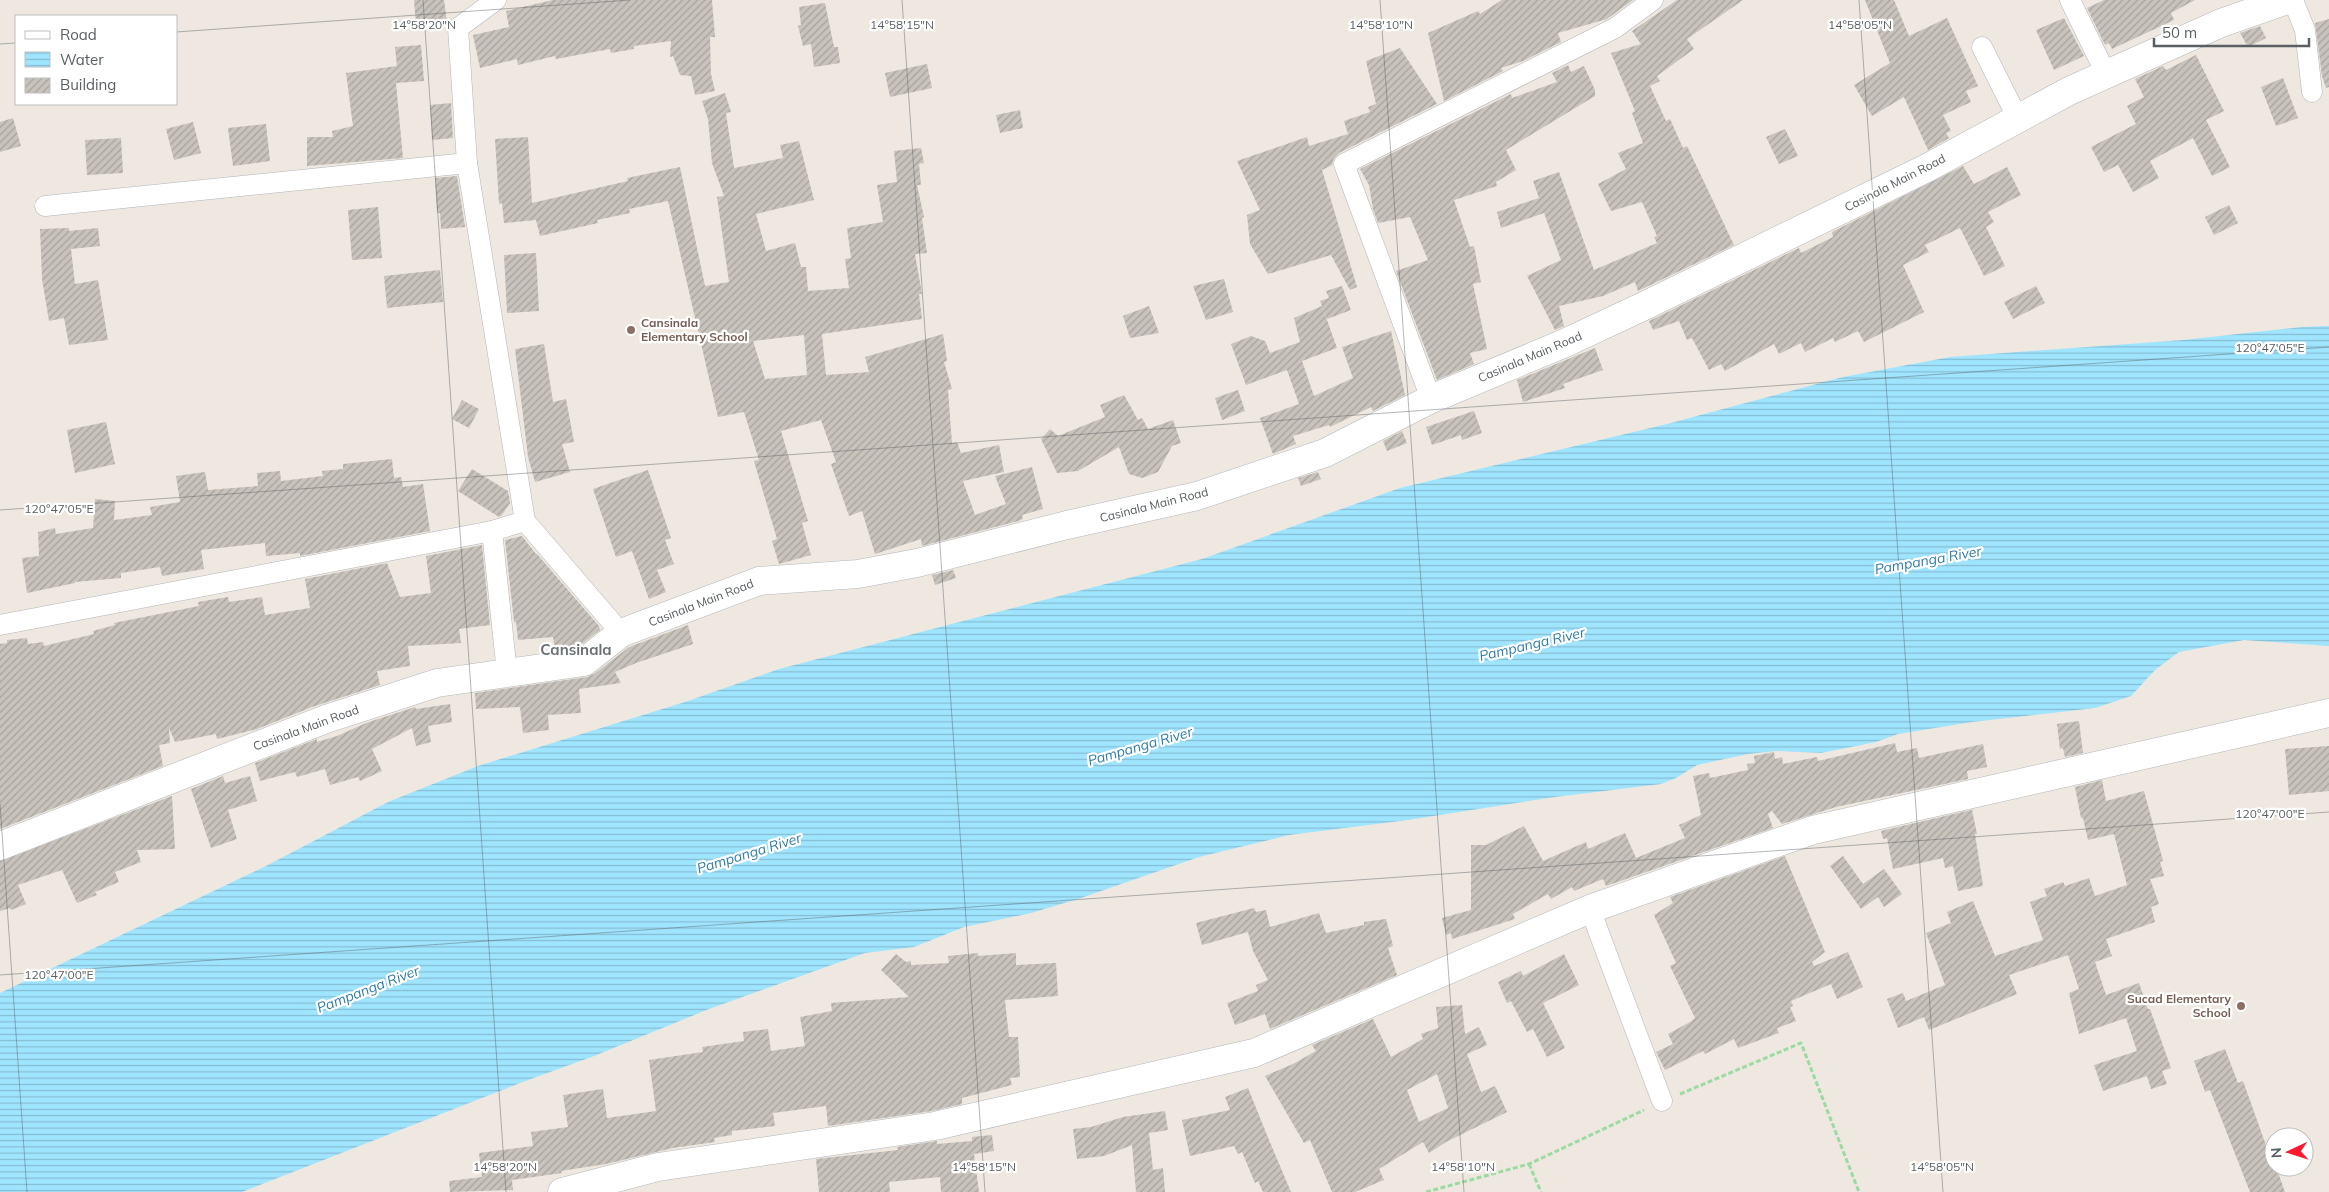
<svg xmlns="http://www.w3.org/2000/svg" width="2329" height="1192" font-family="Mulish,sans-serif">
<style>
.water{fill:url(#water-rules)}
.building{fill:url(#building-hatch);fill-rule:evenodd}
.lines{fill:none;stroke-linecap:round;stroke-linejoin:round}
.street-casing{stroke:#b1b5b9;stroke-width:21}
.secondary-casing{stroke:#b2b8bd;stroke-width:29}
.path{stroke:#9bdba1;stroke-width:3;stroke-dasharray:5 2.5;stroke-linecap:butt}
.street{stroke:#fff;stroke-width:20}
.secondary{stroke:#fff;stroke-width:28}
.ticks{fill:none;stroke:#595f63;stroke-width:1;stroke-opacity:0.45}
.education-dot{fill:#8d6e63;stroke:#fff;stroke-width:2}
.labels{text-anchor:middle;stroke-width:4.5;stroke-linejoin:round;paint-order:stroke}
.street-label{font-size:12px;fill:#595f63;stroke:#fff}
.education-label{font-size:12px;font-weight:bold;fill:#785e54;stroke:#fff;text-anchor:start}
.water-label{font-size:14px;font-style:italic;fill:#2f7da7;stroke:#fff}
.quarter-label{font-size:15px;font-weight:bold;fill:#6a7175;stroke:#fff}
.ticks-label{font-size:12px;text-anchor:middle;fill:#595f63;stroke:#fff;stroke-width:4.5;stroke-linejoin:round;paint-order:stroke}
</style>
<defs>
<pattern id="water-rules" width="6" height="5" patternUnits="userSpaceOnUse" patternTransform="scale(1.25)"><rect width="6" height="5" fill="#9fe5ff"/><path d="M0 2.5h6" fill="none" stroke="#85bdd2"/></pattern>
<pattern id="building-hatch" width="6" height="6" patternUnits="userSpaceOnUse" patternTransform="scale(1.25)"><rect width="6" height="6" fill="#c9c3bd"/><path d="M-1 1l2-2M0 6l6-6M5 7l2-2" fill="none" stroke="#a6a29d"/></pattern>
</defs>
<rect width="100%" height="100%" fill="#eee8e0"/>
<polygon class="water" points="2329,326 2329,646 2244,640 2179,652 2155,670 2131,696 2095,708 1972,722 1898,734 1876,742 1821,753 1776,751 1748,754 1697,765 1676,778 1661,784 1555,797 1408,820 1289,835 1199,857 1078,899 1031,913 964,927 914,947 865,953 709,1009 594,1056 520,1083 242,1192 0,1192 0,993 268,865 388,802 478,766 685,702 779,669 1202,559 1400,488 1667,424 1843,377 1950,357 2183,340 2302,327"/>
<g class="building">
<polygon points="414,0 444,0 447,22 416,25"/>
<polygon points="553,0 712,0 715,37 710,37 711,74 715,91 695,95 691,76 680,75 673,56 670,57 671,41 634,46 634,49 611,53 610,49 556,59 555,56 518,65 517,59 480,68 473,35 509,27 506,11"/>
<polygon points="1502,0 1633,0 1607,19 1558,33 1561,42 1523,61 1501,68 1503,71 1444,101 1428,33 1478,11 1480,14"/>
<polygon points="1677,0 1743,0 1687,39 1694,49 1657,76 1660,81 1650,86 1666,121 1670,119 1683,148 1687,146 1734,245 1638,291 1635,282 1603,296 1559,306 1564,326 1555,330 1527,276 1561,260 1544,213 1501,228 1497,212 1539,198 1533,181 1559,172 1594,270 1657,243 1654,237 1657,236 1642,202 1611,211 1598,184 1626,169 1618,153 1643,143 1632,113 1635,111 1611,53 1641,44 1632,31"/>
<polygon points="1865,0 1894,0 1909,36 1947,18 1978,86 1966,91 1971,102 1943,115 1951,131 1946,133 1949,138 1928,150 1904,97 1872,116 1854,85 1890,63"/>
<polygon points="2104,0 2195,0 2171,13 2174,20 2112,49 2109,43 2105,45 2087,8"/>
<polygon points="825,3 834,47 838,47 840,63 814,67 811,44 803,46 798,26 801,25 799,7"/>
<polygon points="2064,18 2084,56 2054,70 2036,30"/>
<polygon points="2329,19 2329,87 2326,88 2322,76 2315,23"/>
<polygon points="2260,26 2266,38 2248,47 2240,33"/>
<polygon points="421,45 424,81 396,83 403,158 307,166 307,137 333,137 332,131 353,126 346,73 397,66 395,47"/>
<polygon points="1400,48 1437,104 1339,153 1334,158 1332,165 1322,170 1357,287 1350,290 1331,255 1268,274 1250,244 1247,215 1260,210 1237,161 1307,137 1309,146 1348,134 1344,121 1370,112 1368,107 1376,104 1366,61"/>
<polygon points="2196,55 2224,111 2206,120 2230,167 2212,176 2193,138 2150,161 2159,178 2133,192 2118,165 2104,172 2091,147 2136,124 2127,106 2144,97 2135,79 2163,66 2166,70"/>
<polygon points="927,64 932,88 890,97 885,73"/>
<polygon points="1568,65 1571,72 1584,66 1595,90 1595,96 1506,150 1516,170 1496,182 1497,186 1454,200 1470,247 1474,246 1481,282 1473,284 1487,349 1470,353 1474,364 1437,380 1396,271 1428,260 1410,217 1378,223 1373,209 1369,185 1360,169 1511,94 1512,98 1557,82 1552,73"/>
<polygon points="2283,78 2298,118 2276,126 2261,87"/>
<path d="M725,93L731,112L726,113L734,168L783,158L780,145L799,141L814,200L756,214L766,251L795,243L801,267H806L808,291L849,288L845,259L851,258L847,228L883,222L877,185L897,182L894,151L921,148L924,163L919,164L921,185H917L924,217L922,218L927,253L915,254L922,294H919L922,319L822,334L826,375L869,372L865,357L943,334L947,361L944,362L952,389L948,390L952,443L957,442L961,453L999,445L1004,472L963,481L975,515L1006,504L995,476L1032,467L1043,509L1022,515L1023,519L1018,521L922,546L921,539L875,554L862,511L849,516L831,464L836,462L821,420L781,431L808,521L802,523L811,555L779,564L772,541L777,539L754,461L759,460L744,412L718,417L668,201L629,209L630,213L597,220L598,223L540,236L536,220L504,223L502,203L499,204L495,139L528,137L532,203L628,181L627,178L680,167L705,286L729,282L717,197L724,196L712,163L708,119L702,101ZM804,335L807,375L765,379L753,341Z"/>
<polygon points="451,103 453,138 432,140 430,105"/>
<polygon points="1020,110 1023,128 1000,133 996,115"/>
<polygon points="13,118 21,146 0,152 0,122"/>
<polygon points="193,122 201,153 174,160 166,129"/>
<polygon points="266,124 270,161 233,166 228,128"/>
<polygon points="1785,129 1798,156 1779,164 1766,137"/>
<polygon points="121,138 123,173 87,175 85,140"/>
<polygon points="1963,166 1974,184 2007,167 2021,195 1988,212 1994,222 1986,227 2005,266 1984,276 1960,228 1925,245 1929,252 1903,265 1924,312 1864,342 1858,331 1835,342 1833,338 1805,352 1801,343 1779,354 1774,344 1725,371 1721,364 1709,370 1692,338 1687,340 1679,321 1653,330 1649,321 1799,248 1801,253 1833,237 1832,232"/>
<polygon points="457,176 465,227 441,229 440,213 437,213 435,178"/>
<polygon points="2229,205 2238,223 2214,235 2205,217"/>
<polygon points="378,207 382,258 352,260 348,210"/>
<polygon points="69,228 69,231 98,228 100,246 71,249 75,284 98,280 108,340 69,345 64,318 49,321 42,279 40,229"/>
<polygon points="536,253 539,311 507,313 504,255"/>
<polygon points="440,270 443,302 387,308 384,276"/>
<polygon points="1224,279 1233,312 1206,320 1193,286"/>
<polygon points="1342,286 1351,310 1327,319 1320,301 1329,298 1326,291"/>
<polygon points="2036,286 2045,303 2013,319 2004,302"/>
<polygon points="1149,306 1159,333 1130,338 1123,316"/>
<polygon points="1322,306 1337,348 1302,361 1314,396 1353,378 1342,347 1391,331 1405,395 1373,411 1371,407 1330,427 1329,425 1293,436 1296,444 1273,454 1260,418 1299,404 1287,370 1246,385 1231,344 1251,336 1265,341 1270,353 1300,342 1294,318"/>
<polygon points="544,344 553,402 566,399 574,442 562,444 570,472 535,482 528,457 515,349"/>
<polygon points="1595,348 1603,370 1563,384 1565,388 1523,402 1517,380"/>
<polygon points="1238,390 1245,411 1222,420 1215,398"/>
<polygon points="1124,395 1138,420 1142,418 1148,429 1173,420 1181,443 1172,446 1158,472 1142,478 1129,474 1119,447 1078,471 1057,473 1041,439 1050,429 1058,436 1105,417 1100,405"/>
<polygon points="462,400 479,409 469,428 452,419"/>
<polygon points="1474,411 1482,433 1462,440 1461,435 1432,445 1426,427"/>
<polygon points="106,422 115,464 75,473 67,430"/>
<polygon points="1402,431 1407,443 1387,451 1383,441"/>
<polygon points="392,459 394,478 401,477 403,487 423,484 430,531 300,556 300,553 266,556 265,543 201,550 204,569 162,576 160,567 121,573 121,578 75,582 75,583 27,593 22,558 39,556 38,532 55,528 56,534 93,528 95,499 115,501 114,520 152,515 150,507 180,502 176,476 205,472 208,490 258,486 257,473 280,471 281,481 323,476 322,471 343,469 343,464"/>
<polygon points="472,469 508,491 510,503 502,515 499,517 458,491"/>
<polygon points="648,470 671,538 665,540 674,564 657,570 666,592 649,599 632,551 616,557 593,489"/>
<polygon points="1318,472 1321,479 1301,486 1298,478"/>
<polygon points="522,536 536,554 537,554 599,626 600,630 578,647 555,650 553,637 518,640 516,622 514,622 505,540"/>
<polygon points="482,545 490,625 459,629 461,643 408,646 410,666 377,671 380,685 312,707 257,729 217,739 216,734 175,742 169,728 170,743 159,745 163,766 0,829 0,644 7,643 7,640 27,638 28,644 43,642 44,646 94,634 93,631 115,625 114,623 199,606 198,602 228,597 229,602 262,597 265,615 310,608 305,579 387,563 400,597 431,593 426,556"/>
<polygon points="953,570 956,578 935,585 932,575"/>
<polygon points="688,625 693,644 636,663 615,672 621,683 579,689 581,713 548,715 549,730 523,733 520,707 476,709 475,693 587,677 594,674 629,647"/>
<polygon points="450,704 452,722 428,726 431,742 416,746 412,728 372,749 382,771 360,781 358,777 330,785 325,769 297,777 295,772 260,781 255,763 317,739 317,742 337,736 366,723 415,707 416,709"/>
<polygon points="2079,721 2083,753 2065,757 2063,748 2060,749 2057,724"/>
<polygon points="1895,743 1897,752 1917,748 1919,758 1983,744 1987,767 1967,771 1968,779 1836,807 1782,824 1772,811 1768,814 1773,828 1606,886 1603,879 1574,891 1572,887 1551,899 1548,894 1513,914 1515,919 1452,939 1451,933 1446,935 1442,918 1471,910 1471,845 1486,845 1524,826 1543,861 1586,842 1588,849 1625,833 1636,858 1685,838 1679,825 1701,815 1693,776 1709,773 1710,778 1748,770 1747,764 1755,763 1754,756 1774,752 1775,759 1782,757 1783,764 1817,757 1818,761"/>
<polygon points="2329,746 2329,791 2289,795 2285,749"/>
<polygon points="223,776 225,783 250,776 257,801 228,810 237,839 211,848 191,789"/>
<polygon points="2102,780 2106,801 2144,791 2163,861 2160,862 2164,876 2150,879 2159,904 2151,907 2155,922 2106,939 2112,956 2095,962 2106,995 2139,983 2148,1009 2150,1009 2171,1068 2162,1071 2167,1084 2151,1089 2147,1076 2103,1091 2094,1065 2137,1051 2126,1018 2079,1034 2069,993 2079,989 2068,955 2009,975 2017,994 1929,1030 1924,1017 1898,1028 1887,999 1903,993 1906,1001 1945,985 1926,933 1951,923 1947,912 1973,901 1995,956 2043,940 2030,902 2047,896 2044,889 2063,882 2065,886 2089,878 2095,896 2127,885 2114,834 2088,840 2083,818 2081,818 2075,787"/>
<polygon points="172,796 175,849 137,850 141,862 115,872 119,882 95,892 97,895 77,903 62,870 18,885 26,904 11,910 10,908 0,911 0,861"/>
<polygon points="1975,809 1972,810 1977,834 1975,834 1983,886 1958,891 1953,866 1945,868 1943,858 1893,869 1887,838 1883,839 1881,831"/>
<polygon points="1785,856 1825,952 1812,962 1814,966 1848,952 1863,987 1837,999 1831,984 1791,1001 1793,1006 1790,1007 1796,1021 1777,1028 1779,1033 1738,1048 1734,1039 1705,1054 1703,1051 1665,1070 1656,1052 1673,1044 1668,1034 1692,1021 1692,1020 1695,1018 1670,966 1676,963 1654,915 1673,903 1670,897"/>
<polygon points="1843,856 1863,884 1884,869 1902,894 1884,907 1878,897 1861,909 1830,866"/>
<polygon points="1254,908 1256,912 1266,910 1270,927 1319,913 1326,933 1364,925 1364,922 1386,919 1393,946 1388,948 1397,975 1270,1029 1265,1014 1235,1025 1227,1003 1258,991 1256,985 1268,980 1253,951 1248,932 1202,945 1196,923"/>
<polygon points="978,953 978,956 1016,953 1016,965 1056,963 1058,996 1005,1000 1009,1037 1018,1037 1020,1077 1010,1078 1012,1085 962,1098 962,1104 932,1111 828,1126 826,1106 773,1113 775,1126 732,1131 732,1135 714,1138 715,1142 673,1148 606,1164 561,1171 562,1173 512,1180 513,1190 450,1192 449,1181 482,1177 479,1153 533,1146 531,1132 568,1127 563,1095 603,1089 607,1118 656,1111 649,1060 703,1052 702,1047 744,1041 743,1032 768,1029 771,1051 805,1046 800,1017 832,1011 831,1003 909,997 881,970 896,954 906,962 911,961 911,965 949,963 948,956"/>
<polygon points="1564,954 1579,985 1543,1003 1565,1048 1547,1057 1533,1029 1527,1032 1511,1001 1507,1003 1498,982 1521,971 1523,976"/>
<path d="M1462,1005L1465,1034L1479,1027L1487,1045L1467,1054L1481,1092L1495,1086L1507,1112L1446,1142L1429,1153L1423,1142L1379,1169L1384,1180L1355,1192H1332L1310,1140L1304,1143L1265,1076L1293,1064L1316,1051L1312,1045L1373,1019L1391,1057L1423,1039L1421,1034L1438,1028L1436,1007ZM1437,1074L1448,1108L1419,1122L1407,1090Z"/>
<polygon points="2225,1049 2238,1083 2243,1081 2272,1162 2274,1162 2274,1167 2276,1167 2285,1192 2250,1192 2210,1090 2205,1092 2194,1061"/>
<polygon points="1248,1088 1269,1140 1291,1192 1263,1192 1258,1181 1255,1183 1242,1152 1238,1154 1234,1146 1190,1156 1182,1120 1230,1110 1225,1097"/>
<polygon points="1165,1111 1168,1130 1149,1133 1153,1170 1163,1168 1165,1192 1136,1192 1132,1145 1104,1156 1077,1159 1073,1129 1091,1127 1123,1117"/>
<polygon points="992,1135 994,1151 974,1154 979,1192 941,1192 940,1177 889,1182 890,1192 819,1192 816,1159 898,1150 897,1147 937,1141 937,1144 972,1141 972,1137"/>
</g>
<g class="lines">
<g class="street-casing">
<g id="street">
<polyline points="496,0 458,28 467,163 525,521 621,633"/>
<polyline points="2070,0 2106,74"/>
<polyline points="2293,0 2305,30 2312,92"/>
<polyline points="1982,47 2018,119"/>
<polyline points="45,206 467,163"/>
<polyline points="1431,399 1344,164 1615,28 1653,0"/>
<polyline points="492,531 507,673"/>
<polyline points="0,625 492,531 525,521"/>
<polyline points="1590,909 1662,1101"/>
</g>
</g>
<g class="secondary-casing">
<g id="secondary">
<polyline points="0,846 326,719 437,683 584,662 621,633 759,581 858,574 917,563 1067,525 1197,496 1325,453 1431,399 1565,343 1644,306 1927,168 2069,91 2221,23 2287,0"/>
<polyline points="562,1192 658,1167 935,1126 1254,1053 1590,909 1813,830 2329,713"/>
</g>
</g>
<g class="path">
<polyline points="1680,1094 1801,1043 1859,1192"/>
<polyline points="1529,1164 1541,1192"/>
<polyline points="1426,1192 1529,1164 1644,1110"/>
</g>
<use href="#street" class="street"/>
<use href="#secondary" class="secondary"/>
</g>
<path class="ticks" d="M423,0L506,1192M902,0L985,1192M1380,0L1464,1192M1859,0L1943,1192M176,32L630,0M0,44L16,43M0,510L2329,347M0,804L27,1192M0,975L2329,812"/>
<g class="education-dot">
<circle cx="631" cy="330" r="5"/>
<circle cx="2241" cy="1006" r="5"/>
</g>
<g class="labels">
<g class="street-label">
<text transform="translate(1895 183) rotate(-27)" y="4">Casinala Main Road</text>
<text transform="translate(1530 357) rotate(-23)" y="4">Casinala Main Road</text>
<text transform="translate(1154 505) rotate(-14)" y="4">Casinala Main Road</text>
<text transform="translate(701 603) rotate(-21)" y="4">Casinala Main Road</text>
<text transform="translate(306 728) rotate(-20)" y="4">Casinala Main Road</text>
</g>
<g class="education-label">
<text x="641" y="327">Cansinala<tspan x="641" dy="14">Elementary School</tspan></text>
<text x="2231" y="1003" text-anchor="end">Sucad Elementary<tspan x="2231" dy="14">School</tspan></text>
</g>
<g class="water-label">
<text transform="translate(1928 560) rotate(-10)" y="5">Pampanga River</text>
<text transform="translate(1532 644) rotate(-13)" y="5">Pampanga River</text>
<text transform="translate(1140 746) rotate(-16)" y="5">Pampanga River</text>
<text transform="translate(749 853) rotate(-17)" y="5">Pampanga River</text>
<text transform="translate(368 989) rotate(-21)" y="5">Pampanga River</text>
</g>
<g class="quarter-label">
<text x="576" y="655">Cansinala</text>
</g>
</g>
<g class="ticks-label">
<text x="424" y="29">14°58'20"N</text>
<text x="902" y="29">14°58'15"N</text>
<text x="1381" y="29">14°58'10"N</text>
<text x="1860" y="29">14°58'05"N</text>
<text x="2270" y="352">120°47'05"E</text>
<text x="59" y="513">120°47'05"E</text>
<text x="2270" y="818">120°47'00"E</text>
<text x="59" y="979">120°47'00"E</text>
<text x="505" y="1171">14°58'20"N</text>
<text x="984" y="1171">14°58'15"N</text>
<text x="1463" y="1171">14°58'10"N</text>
<text x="1942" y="1171">14°58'05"N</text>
</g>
<rect x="15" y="15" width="162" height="90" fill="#ffffff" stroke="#bdbfc1"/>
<rect x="25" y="31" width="25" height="8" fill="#ffffff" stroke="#bdbfc1"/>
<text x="60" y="40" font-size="15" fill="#595f63">Road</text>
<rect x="25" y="52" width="25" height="15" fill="url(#water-rules)" stroke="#bdbfc1"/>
<text x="60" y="65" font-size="15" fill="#595f63">Water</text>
<rect x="25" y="78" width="25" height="15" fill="url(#building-hatch)" stroke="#bdbfc1"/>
<text x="60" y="90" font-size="15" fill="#595f63">Building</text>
<g transform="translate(2289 1152) rotate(266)"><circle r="24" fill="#ffffff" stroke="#bdbfc1"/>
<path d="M0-4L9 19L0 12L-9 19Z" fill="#f91a2d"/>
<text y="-8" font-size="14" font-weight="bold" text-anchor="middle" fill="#595f63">N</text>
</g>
<path d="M2154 38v8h155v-8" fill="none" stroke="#595f63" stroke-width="2.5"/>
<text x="2162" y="38" font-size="15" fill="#595f63" stroke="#ffffff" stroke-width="4" paint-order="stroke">50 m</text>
</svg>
